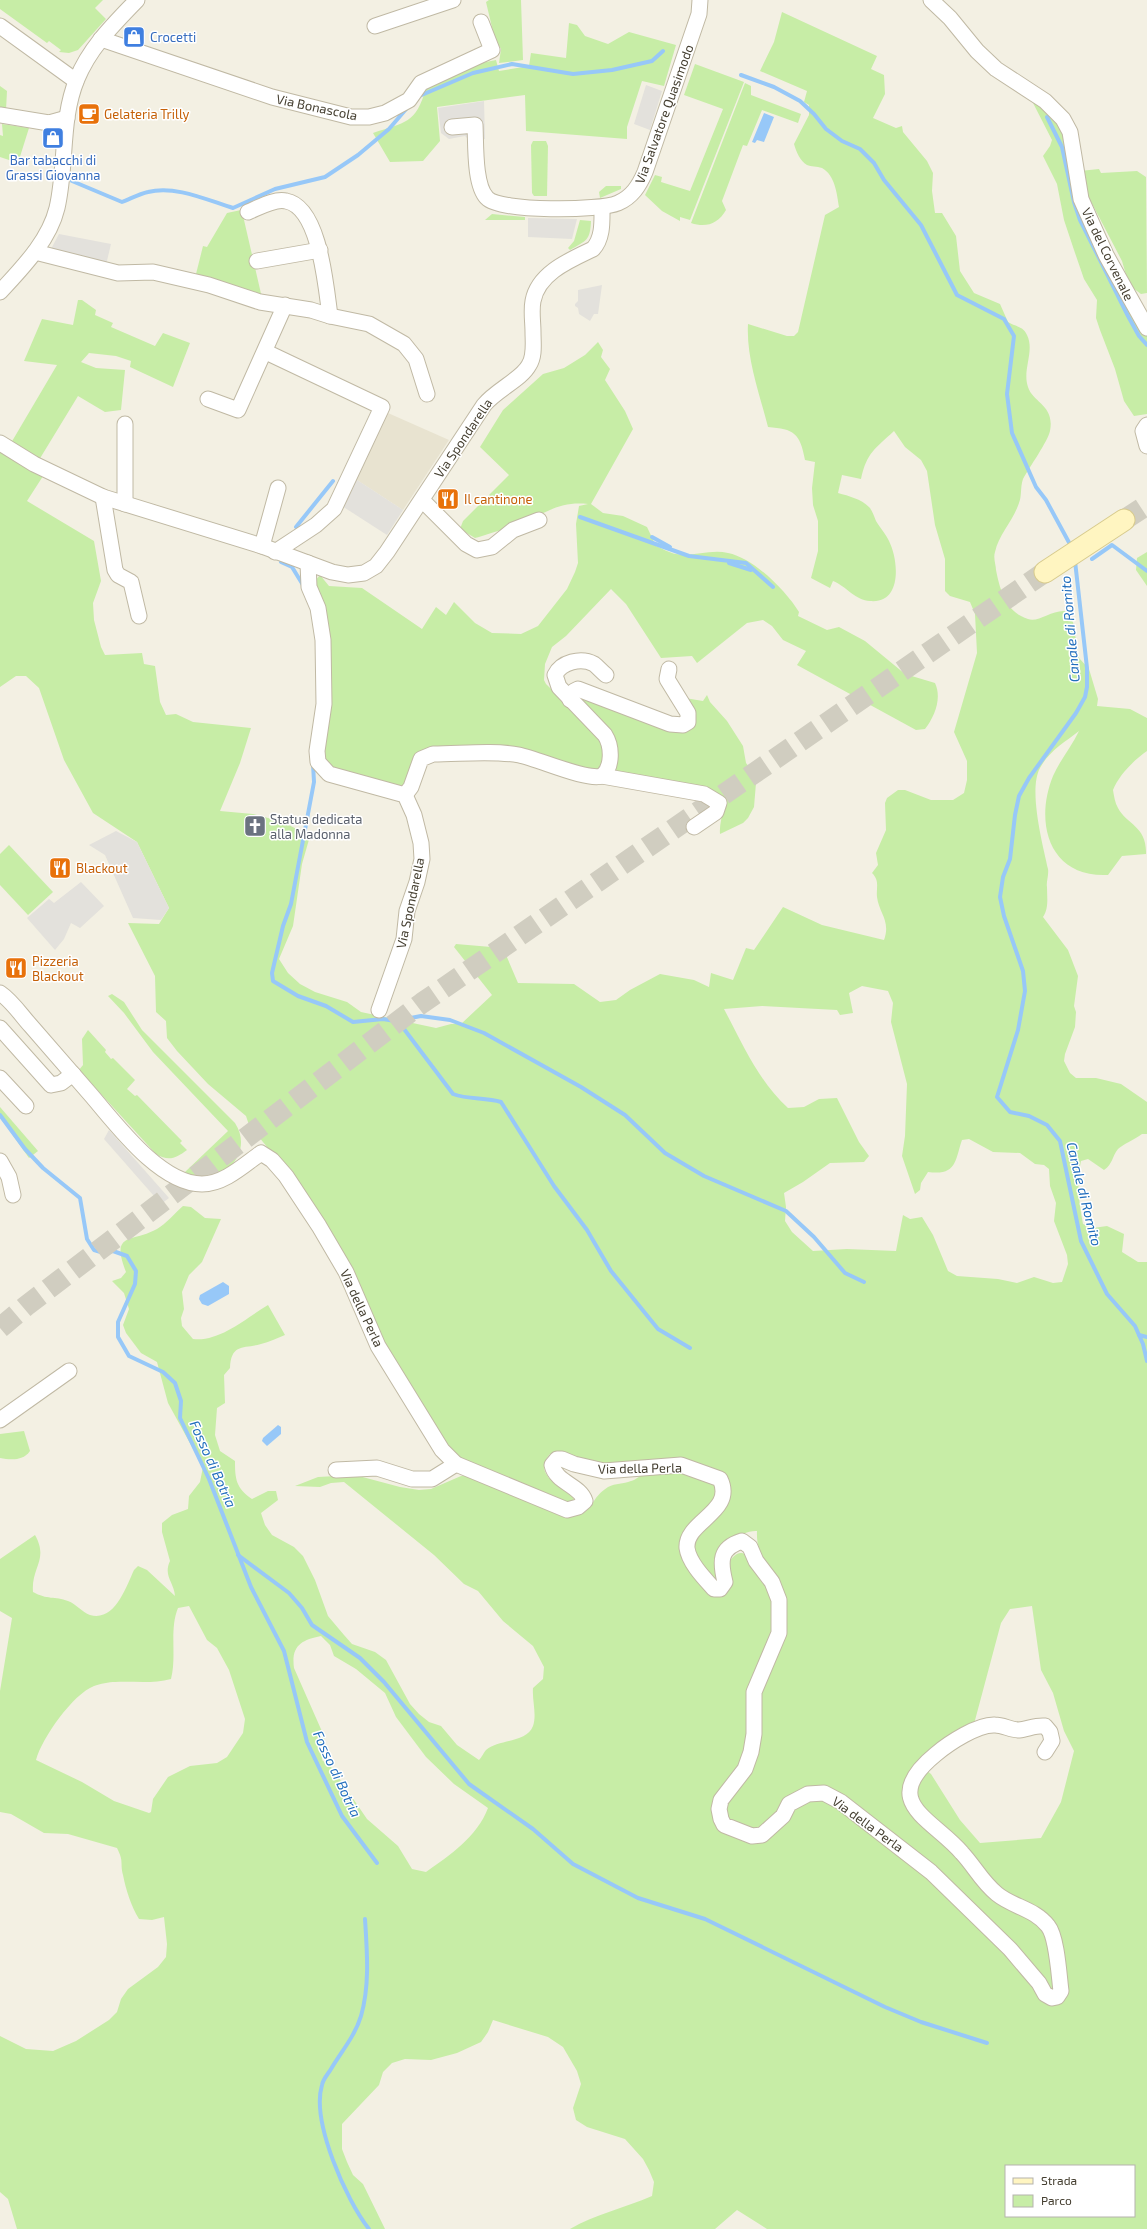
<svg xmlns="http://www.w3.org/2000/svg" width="1147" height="2229" font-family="'Exo 2',sans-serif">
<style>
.residential{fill:#e8e3d0}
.green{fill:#c7eda6;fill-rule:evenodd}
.parking{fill:#e3e1dc}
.water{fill:#97c8f8}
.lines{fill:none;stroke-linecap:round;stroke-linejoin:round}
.stream{stroke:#97c8f8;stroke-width:4}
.secondary-tunnel{stroke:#d0cdc0;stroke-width:21;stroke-dasharray:21 10;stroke-linecap:butt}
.street-casing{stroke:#c0b9a4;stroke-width:17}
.secondary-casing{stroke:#d8cb8d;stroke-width:23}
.street{stroke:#fff;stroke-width:15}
.secondary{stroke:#fff5c1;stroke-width:21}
.labels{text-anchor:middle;stroke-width:3;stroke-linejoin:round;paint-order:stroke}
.shop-label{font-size:13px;fill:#366cbe;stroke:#fff;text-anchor:start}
.street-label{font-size:13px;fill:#464032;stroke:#fff}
.food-label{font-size:13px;fill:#c56008;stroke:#fff;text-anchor:start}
.worship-label{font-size:13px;fill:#5b616d;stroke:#fff;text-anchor:start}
.water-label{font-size:14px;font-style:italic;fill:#216ebd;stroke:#fff}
</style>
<rect width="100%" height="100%" fill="#f3f0e3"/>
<polygon class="residential" points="388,413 449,440 403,510 354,478 379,420"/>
<g class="green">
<polygon points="0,0 103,0 95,8 106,19 78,50 69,53 59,52 61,50 49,41 47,43 0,9"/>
<polygon points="489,0 521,0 523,60 499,63 501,49 495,40 486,2"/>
<path d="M782,12L877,56L871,69L884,75L885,94L873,118L896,128L902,126L903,132L927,161L933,173L932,191L935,213H942L956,236L960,271L974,293L1000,304L1008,322C1016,327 1023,326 1027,335C1035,351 1022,370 1028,387C1033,403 1055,405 1050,431C1048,441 1029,468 1023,479C1020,488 1022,496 1019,503C1013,521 999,534 995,552C993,558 996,565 996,570C1000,590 1006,612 1028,619C1038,623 1051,610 1065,611L1073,622L1079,658L1089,669L1098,699L1097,706L1130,709L1147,718V751C1134,760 1119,775 1113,790C1114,796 1115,803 1118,808C1127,825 1147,826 1146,854L1122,856L1108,875C1049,878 1034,823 1053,776C1060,760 1072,746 1079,731C1065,742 1049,751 1040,768C1028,790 1043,845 1048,869C1049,875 1046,882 1047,887C1047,898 1049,908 1043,917L1068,950L1078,976L1074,1006L1076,1012L1075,1027L1065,1054L1064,1061L1070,1073L1076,1078H1096L1121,1084L1147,1102V1134H1142C1135,1139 1122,1145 1118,1149C1112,1156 1113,1164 1104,1170L1088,1159L1081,1161C1076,1182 1079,1203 1083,1224L1093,1228L1107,1226L1124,1234L1122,1252L1138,1262H1147V2229H767L737,2210L715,2229H570C595,2214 625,2208 652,2196L654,2182L649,2170L643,2159L625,2139L587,2127L576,2120L573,2108L581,2084L577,2071L563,2047L548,2037L493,2020L488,2032L481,2042L457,2053L431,2060L405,2059L392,2063L383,2072L379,2085L342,2124V2149L347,2162L353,2175L363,2184L385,2229H17L8,2199L0,2192V2036L26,2049L53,2051L76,2041L109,2020L117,2012L121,1999L128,1989L158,1967L166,1957L167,1944L164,1917L152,1920L139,1919C131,1906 126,1890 123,1875C120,1862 124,1862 117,1848L68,1834L44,1833L11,1814L0,1812V1691L12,1618L0,1611V1559L35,1535C49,1560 31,1567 33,1592C47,1600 55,1596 68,1601C76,1604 82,1612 90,1615C115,1622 126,1587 134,1570L138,1566L147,1570L175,1596C174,1582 163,1576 170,1561L162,1532V1523L172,1515L188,1509L189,1496L200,1482L203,1467L168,1403L157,1362L141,1353L126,1333L123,1325L129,1309L124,1293L112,1281L121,1278L126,1272C110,1231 132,1243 157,1229C166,1224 175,1213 183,1206L191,1207L205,1218L221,1219L202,1262L189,1275L182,1292L184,1309L181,1318L182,1326L193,1339C220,1342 246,1318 268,1305L285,1335C277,1338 269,1342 261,1344C244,1349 231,1343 230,1368L224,1375L225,1403L217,1408L215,1435L220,1451L235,1461C235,1479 236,1488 252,1499L268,1491H276L278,1500L261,1513L265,1525L272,1535L294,1547L303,1556L315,1580L328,1616L344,1635L352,1644L375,1652L386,1660L410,1704L419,1714L429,1722L441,1726L457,1745L479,1760C482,1757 484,1752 486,1750C498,1739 527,1743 533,1726C537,1714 532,1701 533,1688L543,1679L544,1667L533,1646L503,1621L478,1591L464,1584L434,1555L344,1482L331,1483L320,1487L295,1486L318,1477L355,1475L400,1487L419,1490L431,1489L461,1476H471L563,1517C596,1517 586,1501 608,1487C616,1483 623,1484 631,1481C636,1480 640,1475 645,1474C665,1466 705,1469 719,1487C722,1507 699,1524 683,1533C683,1540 680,1552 683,1558C688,1570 711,1595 722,1596C732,1588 728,1575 728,1563C731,1559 736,1552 742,1553C748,1553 772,1590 774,1597C777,1606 776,1617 777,1628L786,1630C788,1612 787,1593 777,1578C766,1561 756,1554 757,1531C741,1530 717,1548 716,1564C716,1570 719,1576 718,1582C653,1534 732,1523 729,1489C726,1455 658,1464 637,1465C622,1465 605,1465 591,1463C576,1461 565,1453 550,1454C532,1473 559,1486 573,1497L574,1501L570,1504L559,1503L477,1469L455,1456L441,1443L393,1362L347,1265L290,1175L249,1125L246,1116L208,1084L177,1051L167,1038L166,1021L156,1012L155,976L128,923L159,924L169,908L137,842L93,813L64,760L39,688L26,676H16L0,687V447L45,473L27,501L94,541L101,581L93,603L94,620L101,647L105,655L142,653L144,664L155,666L160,702L166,715L176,714L193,722L251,728L240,763L220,811L253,814L283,822L310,836L302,864L293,926L279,959L288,973L300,984L315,992L347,1002L361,1012L436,1028L451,1024H461L492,995L454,947L456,944L503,948L518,983L574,984L600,1002L616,1000L630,990L660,974L694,980L709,987L711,973L733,980L746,948L754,950L783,907L822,925L884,940C891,921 879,913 877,897C876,887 880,881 872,873L878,865L876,853L886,830L885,803L887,798L898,790H905L931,800H953L964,793L967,780V761L954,732L977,653L975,614L970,602L950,596L945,591V559L935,525L927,471L921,460L905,447L894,431C875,449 867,452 861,479L842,475L838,493C849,496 861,499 869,507C872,510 874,516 876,521C880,528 886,534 889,541C899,561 902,604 870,601C856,601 846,586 833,581L830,588L811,578L818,551V521L813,505L812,488L815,462L805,460C800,433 794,429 768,427C760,395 746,358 748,324L787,336H794L798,332L825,215L839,207C837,194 835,175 822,168C817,166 811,167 807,165C800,161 796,151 794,144L809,115V105L804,102L807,91L760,71L774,42ZM862,986L888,991L893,1003L891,1022L907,1084L905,1136L902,1156L915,1194L920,1190L921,1183L928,1172C957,1176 955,1160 962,1140L969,1139L993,1152L1020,1153L1035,1164L1044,1165L1049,1169L1050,1186L1056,1203L1054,1221L1067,1255L1068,1264L1062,1282L1053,1283L1034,1277L1017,1283L998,1279L957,1276L948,1271L933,1235L922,1217L910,1219L903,1215L896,1251L847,1249L813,1251L792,1232L785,1221L786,1207L784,1193L803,1182L830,1163L864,1162L869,1156L859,1142L837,1098L819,1099L804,1107L788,1108C759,1082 742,1043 724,1009L762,1006L837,1010L840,1015L853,1013L849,993ZM189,1606L207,1640L217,1648L229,1670L245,1719L243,1733L227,1757L217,1763L190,1766L168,1777L153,1799L151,1812L149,1813L114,1801L82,1782L36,1760C42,1738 73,1694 94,1686C100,1684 109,1682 115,1682C134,1681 153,1684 171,1679C177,1656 169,1630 178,1608ZM1032,1606L1041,1670L1053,1693L1064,1731L1074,1751L1061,1802L1041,1838L980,1843L960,1820L931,1774L917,1763L948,1739L974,1724L1001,1623L1010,1609ZM321,1636L330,1645L334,1656L356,1669L385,1693L396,1717L426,1757L454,1784L488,1808C477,1837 450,1855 426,1872L412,1869L398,1846L367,1819L332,1768L322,1760L326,1748L324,1736L294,1668C291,1646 301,1640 321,1636ZM1006,2166H1134V2216H1006Z"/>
<path d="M569,23L577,25L585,36L608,44L629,32L676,45L664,86L642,81L627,127V139L526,131L525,95L437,107L440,141L423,161L390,162L373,133C405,122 416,124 426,88L456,73L481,63L496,60L499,71L529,66L531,53L566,58Z"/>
<polygon points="695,64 744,82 690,220 680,217 680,221 662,211 645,195 655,175 662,177 661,182 690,191 723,109 684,95"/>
<path d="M745,83L751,86V95L801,114L798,123L762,110L747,146L743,145L722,201L726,210C718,224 706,228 691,223Z"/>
<polygon points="0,86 7,91 6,110 0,109"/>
<polygon points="1036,100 1063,128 1074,196 1147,333 1147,414 1134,416 1124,401 1115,369 1100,330 1096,318 1097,300 1084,279 1074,250 1064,220 1057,184 1043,156 1050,146 1052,140 1032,101"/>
<polygon points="2,124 29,128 18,163 0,157 0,135 3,136"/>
<polygon points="533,141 546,141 548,146 547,196 534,196 532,193 531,145"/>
<polygon points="1099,169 1101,173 1137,171 1146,177 1147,293 1141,294 1129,285 1122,261 1086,192 1080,171"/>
<polygon points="606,186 621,186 621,189 600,198 599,192"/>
<polygon points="241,210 244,220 262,298 195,278 203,246 207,247 227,213"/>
<polygon points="492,214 525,217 525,220 485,220"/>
<path d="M580,220L591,221C590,241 587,240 570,250L568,248L574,241Z"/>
<polygon points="78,300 82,300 96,310 95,315 113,323 111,327 155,346 163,333 190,343 173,387 130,367 131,361 116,356 89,353 81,362 96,368 125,370 121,410 105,412 78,396 39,460 11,443 57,365 24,361 42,319 73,325"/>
<path d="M598,342L603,350L601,357L610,369L605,380L625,411L633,429L591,504L603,513L623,516L647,527L656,546C662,548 669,553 676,554C692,557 711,549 728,553C754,558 786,591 799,612L798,616L827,630L839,627L865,641L905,674L935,683C942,698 935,716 925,729L916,730L797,665L806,651L783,640L772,626L763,620L747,623L697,663L692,656L661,658L626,604L611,589L566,636L552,647L545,664L544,680L546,684L602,739L606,752L600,768L587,773L559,761L436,750L407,784L399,788L337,773L322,759L314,582L320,575L329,586L362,588L422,629L436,607L446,615L454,602L475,623L492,633L521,634L538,626L567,589L575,572L578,563L576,524L579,506L588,504C559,501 547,513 521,523C507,529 493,532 479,537L475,538L460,529L463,521L509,475L480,447L503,410L543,374L564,368L585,355Z"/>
<polygon points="1147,552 1147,586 1136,570 1137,558"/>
<path d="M707,695L710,702L727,721L743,746L746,763L752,771L756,783L754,807L748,818L743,823L720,834C719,823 724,814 722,804L616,775L613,770V764L577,698L583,696L685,729V698L703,701Z"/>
<polygon points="9,845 53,892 28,915 0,885 0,854"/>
<path d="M112,994L124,1002L142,1030L235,1123C257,1157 214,1191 185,1172L228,1131L153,1052L124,1013L108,996Z"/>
<path d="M88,1030L106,1050L105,1052L111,1059L113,1058L135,1080L127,1089L135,1096L137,1095L182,1141L180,1143L187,1150C176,1158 169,1162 156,1154L79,1070L83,1065L82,1039Z"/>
<polygon points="0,1107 38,1151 29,1158 0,1117"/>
<path d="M24,1431L30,1451C23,1461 11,1460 0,1458V1434Z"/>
</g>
<g class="parking">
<polygon points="646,85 662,91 650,130 634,124"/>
<polygon points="484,101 485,139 469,140 465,136 449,139 441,133 438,108"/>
<polygon points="528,218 577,219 572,239 528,237"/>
<polygon points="59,234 111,244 106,265 51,249"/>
<polygon points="602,285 598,314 594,314 590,321 579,314 578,308 575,306 575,304 578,301 578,290"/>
<polygon points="354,478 403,510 387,535 342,506"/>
<polygon points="116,831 137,842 169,908 161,920 133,918 105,855 89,845"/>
<polygon points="81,882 104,906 80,928 71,923 64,939 55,950 27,918 49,899 54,903"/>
<polygon points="109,1130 169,1198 161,1204 104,1139"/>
</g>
<g class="water">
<polygon points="764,113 774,117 764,142 757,140 755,143 752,142"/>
<polygon points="223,1282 229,1286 229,1294 208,1306 202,1304 199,1299 200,1295"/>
<polygon points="278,1425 281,1427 281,1434 267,1446 262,1441 263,1438"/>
</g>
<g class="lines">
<g class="stream">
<polyline points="741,75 774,87 800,101 814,114 826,129 842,141 860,149 874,163 884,180 921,225 957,295 1004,319 1014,336 1007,394 1012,433 1036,487 1046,500 1072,548"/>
<polyline points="417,97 473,73 512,64 573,74 612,70 652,61 663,51"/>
<polyline points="1047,117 1062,147 1074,202 1080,220 1128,316 1139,336 1147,345"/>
<path d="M72,181L122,202C130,199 139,194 148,192C175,185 207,200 233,208L275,189L325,177L358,155L389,129L407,108"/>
<polyline points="580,517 689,556 746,563 773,587"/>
<polyline points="296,527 333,481"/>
<polyline points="652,537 670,547"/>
<polyline points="1092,559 1112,545 1147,571"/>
<polyline points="1075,561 1087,668 1087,687 1085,697 1076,713 1029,778 1019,796 1015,815 1010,859 1003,877 1000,897 1004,916 1023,971 1025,991 1018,1030 997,1097 1010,1112 1029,1116 1047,1125 1060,1141 1081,1241 1107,1294 1135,1326 1143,1344 1147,1361"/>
<polyline points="281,562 292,567 303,585"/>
<polyline points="729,563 751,570"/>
<polyline points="313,764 314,782 291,904 283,926 272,973 273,981 298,996 326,1006 353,1022 383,1019 395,1021 421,1016 450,1020 484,1033 581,1087 625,1115 665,1153 704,1176 786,1211 814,1237 845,1273 864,1282"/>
<path d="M395,1021L404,1029L453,1094C469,1100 485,1097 501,1102L554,1186L587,1230L611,1271L658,1329L690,1348"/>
<polyline points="0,1115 25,1149 43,1168 80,1198 87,1239 94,1250 104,1253 113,1251 127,1256 136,1271 135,1284 118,1322 118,1337 129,1356 163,1372 175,1383 181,1401 180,1418 209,1479 251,1587 284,1651 307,1742 342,1816 377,1863"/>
<polyline points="1139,1335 1147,1337"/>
<polyline points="238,1555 289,1593 302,1608 312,1625 360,1658 384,1682 469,1784 533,1829 573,1864 638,1898 705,1919 885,2007 921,2022 987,2043"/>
<path d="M365,1919C367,1951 370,1985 361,2016C355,2036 341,2052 331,2069C328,2074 323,2079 322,2085C311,2121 346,2200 369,2229"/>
</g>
<g class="secondary-tunnel">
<polyline points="1124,520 1147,505"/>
<polyline points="0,1328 26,1306 422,1003 1045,572"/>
</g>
<g class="street-casing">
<g id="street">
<polyline points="931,0 950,18 977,51 996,69 1045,101 1063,119 1070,132 1081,199 1106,255 1147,328"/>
<polyline points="0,26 76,81"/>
<polyline points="375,26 453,0"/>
<polyline points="101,39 272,97 351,117 369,117 385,113 409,100 421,83 492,50 481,22"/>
<polyline points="0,115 49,123 67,118"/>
<path d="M452,127L475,125C476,143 474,185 487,198C500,212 600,211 618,203C632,197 639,186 645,172L699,14L700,0"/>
<path d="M248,212C258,208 275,198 286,201C320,207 326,288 330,316"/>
<polyline points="35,252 118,273 153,272 209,285 260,302 311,310 330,316 369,324 404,344 416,359 427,394"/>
<polyline points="257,261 320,250"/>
<path d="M0,292C22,268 49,241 57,208C67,165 60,120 77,79C90,47 114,24 137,0"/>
<polyline points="266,352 382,407 334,509 316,525 275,552"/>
<polyline points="208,399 238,410 285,305"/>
<polyline points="125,424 125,504"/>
<polyline points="1147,425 1143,431 1147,446"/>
<path d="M0,443L34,464L103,497L262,546L332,572L348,575L364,573L376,566L387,552L484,405C496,390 522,379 529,365C535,356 533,343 533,332C533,322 531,311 533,301C538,273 570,260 593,249C603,238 602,222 602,208"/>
<polyline points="103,497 115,570 118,575 131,582 139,616"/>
<polyline points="422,500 466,544 477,550 492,547 513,530 539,520"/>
<polyline points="262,546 278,488"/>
<polyline points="308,563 309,587 318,608 323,640 324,704 317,751 318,762 329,774 405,795 414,815 421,843 422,859 417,882 407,911 404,939 379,1010"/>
<polyline points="570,700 574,691 578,689 670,724 683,725 688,722 688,713 667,679 669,669"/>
<polyline points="602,776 704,794 719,803 716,812 694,827"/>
<path d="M405,795L411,787L421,759L433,754C461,754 492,750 519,755C539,759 586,781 602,776C613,767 612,746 605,735L559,687L555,675C561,662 581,657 594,664C598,667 602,672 606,675"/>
<path d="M0,993C12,1001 21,1015 31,1026C51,1049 71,1072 91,1095C116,1124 160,1184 202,1184C224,1184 244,1165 261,1153L272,1160L286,1176L319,1226L346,1272L378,1346L442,1450L456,1464L567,1510L578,1507L585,1501C580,1485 556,1483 552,1465L557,1459H562L574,1464L604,1471L681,1465L720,1479C736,1512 685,1521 687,1548C689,1563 705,1579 714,1589H720L725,1582C720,1562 719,1548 742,1541L750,1547L756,1561L772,1582L779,1600V1633L754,1692V1734L751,1752L745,1769L721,1800L719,1809L721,1819L724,1825L752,1836L762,1835L783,1816L789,1804L808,1794L824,1793L841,1802L931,1872L1010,1949L1039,1983L1045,1994L1052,1998L1057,1997L1061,1991C1059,1976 1057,1937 1048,1926C1035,1909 1013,1907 997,1894C982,1882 975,1867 962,1853C932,1818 877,1802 936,1754C949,1743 978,1724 995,1725C1003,1725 1011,1730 1019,1730C1028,1729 1036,1725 1045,1726L1050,1732L1052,1741L1045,1752"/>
<polyline points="0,1028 51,1085 61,1083 73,1074"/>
<polyline points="0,1078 26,1106"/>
<polyline points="0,1161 9,1177 13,1195"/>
<polyline points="0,1420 69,1371"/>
<polyline points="336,1470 377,1468 412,1479 432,1479 456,1464"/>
</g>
</g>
<g class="secondary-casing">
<polyline id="secondary" points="1045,572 1124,520"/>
</g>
<use href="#street" class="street"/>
<use href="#secondary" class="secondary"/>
</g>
<defs>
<g id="shop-square" transform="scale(1.15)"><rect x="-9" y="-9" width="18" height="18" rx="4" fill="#3f7fe0" stroke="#fff"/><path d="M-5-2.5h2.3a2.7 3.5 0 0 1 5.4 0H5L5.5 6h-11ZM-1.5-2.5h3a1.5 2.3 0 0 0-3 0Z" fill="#fff"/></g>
<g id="cafe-square" transform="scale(1.15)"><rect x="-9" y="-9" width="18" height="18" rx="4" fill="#e8710a" stroke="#fff"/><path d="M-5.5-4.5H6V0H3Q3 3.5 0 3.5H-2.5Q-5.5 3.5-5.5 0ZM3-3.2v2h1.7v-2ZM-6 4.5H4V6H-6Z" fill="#fff"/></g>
<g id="restaurant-square" transform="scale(1.15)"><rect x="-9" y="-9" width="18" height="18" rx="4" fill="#e8710a" stroke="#fff"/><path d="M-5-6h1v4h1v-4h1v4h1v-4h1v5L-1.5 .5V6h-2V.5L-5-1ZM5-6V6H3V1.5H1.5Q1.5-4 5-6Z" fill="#fff"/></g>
<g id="church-square" transform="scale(1.15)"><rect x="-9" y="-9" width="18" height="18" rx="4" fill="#6b7280" stroke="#fff"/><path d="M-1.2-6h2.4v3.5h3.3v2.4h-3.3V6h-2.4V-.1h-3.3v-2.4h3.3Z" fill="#fff"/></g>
</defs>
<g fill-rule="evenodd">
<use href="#shop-square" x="134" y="37"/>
<use href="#cafe-square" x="89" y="114"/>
<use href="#shop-square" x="53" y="138"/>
<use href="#restaurant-square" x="448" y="499"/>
<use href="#church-square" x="255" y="826"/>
<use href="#restaurant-square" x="60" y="868"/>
<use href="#restaurant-square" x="16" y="968"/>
</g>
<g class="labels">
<g class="shop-label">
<text x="150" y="42">Crocetti</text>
<text x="53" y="165" text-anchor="middle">Bar tabacchi di<tspan x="53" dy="15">Grassi Giovanna</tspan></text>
</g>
<g class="street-label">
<text transform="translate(317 107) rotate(12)" y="5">Via Bonascola</text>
<text transform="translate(664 114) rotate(-70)" y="5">Via Salvatore Quasimodo</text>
<text transform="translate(1108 254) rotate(64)" y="5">Via del Corvenale</text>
<text transform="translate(463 438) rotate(-56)" y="5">Via Spondarella</text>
<text transform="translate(410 903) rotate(-78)" y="5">Via Spondarella</text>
<text transform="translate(362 1308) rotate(65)" y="5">Via della Perla</text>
<text transform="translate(640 1468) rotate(-1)" y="5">Via della Perla</text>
<text transform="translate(868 1824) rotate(36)" y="5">Via della Perla</text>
</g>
<g class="food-label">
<text x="104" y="119">Gelateria Trilly</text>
<text x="464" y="504">Il cantinone</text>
<text x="76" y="873">Blackout</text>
<text x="32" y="966">Pizzeria<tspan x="32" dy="15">Blackout</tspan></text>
</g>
<g class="worship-label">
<text x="270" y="824">Statua dedicata<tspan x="270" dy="15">alla Madonna</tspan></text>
</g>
<g class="water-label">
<text transform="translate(1070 629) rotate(-95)" y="5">Canale di Romito</text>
<text transform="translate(1084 1194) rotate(76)" y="5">Canale di Romito</text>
<text transform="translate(213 1464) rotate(66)" y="5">Fosso di Botria</text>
<text transform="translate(337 1774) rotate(65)" y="5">Fosso di Botria</text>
</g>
</g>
<rect x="1005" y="2165" width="130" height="52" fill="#ffffff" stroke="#b5b3ad"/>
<rect x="1013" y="2178" width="20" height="6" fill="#fff5c1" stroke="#b5b3ad"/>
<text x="1041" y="2185" font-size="12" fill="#464032">Strada</text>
<rect x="1013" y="2195" width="20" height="12" fill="#c7eda6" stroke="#b5b3ad"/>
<text x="1041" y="2205" font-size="12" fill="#464032">Parco</text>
</svg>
